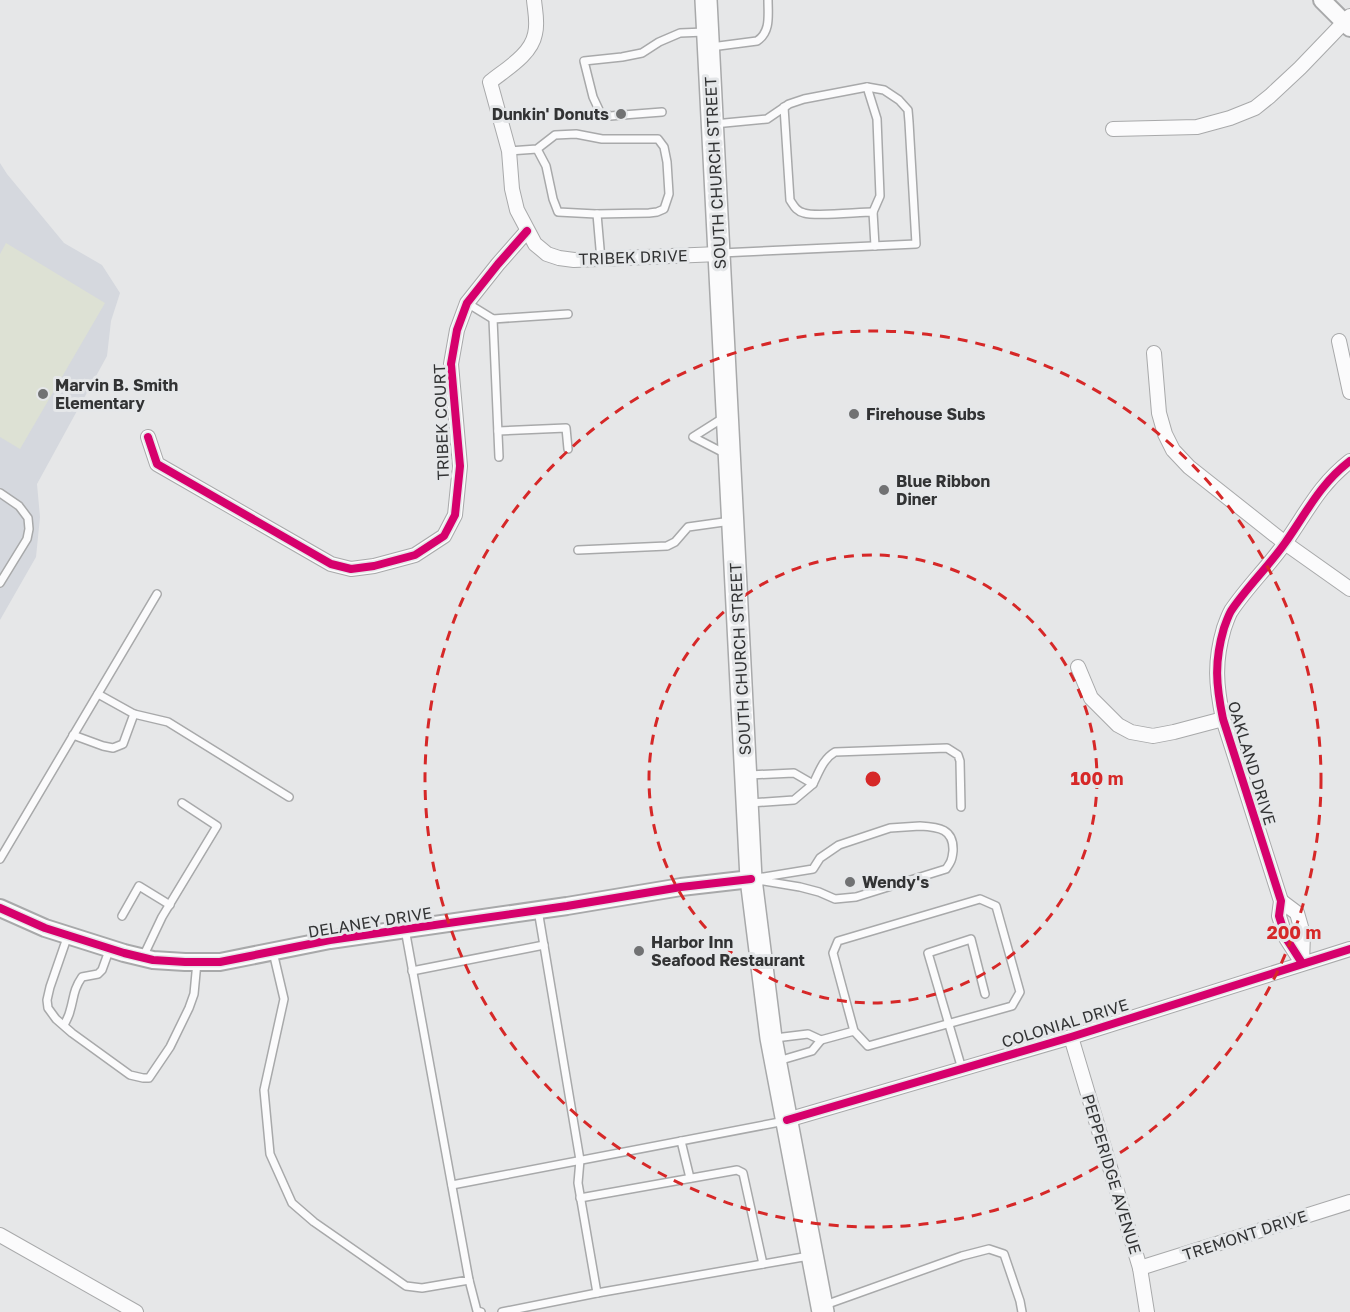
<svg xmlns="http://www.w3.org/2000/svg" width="1350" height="1312" font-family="'Golos Text',sans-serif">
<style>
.built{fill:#d5d8de}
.green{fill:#dde1d4}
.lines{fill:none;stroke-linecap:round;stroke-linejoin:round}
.service-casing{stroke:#a8a9aa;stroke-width:10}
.minor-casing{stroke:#a8a9aa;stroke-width:16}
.tertiary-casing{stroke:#a8a9aa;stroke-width:20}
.primary-casing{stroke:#a8a9aa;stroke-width:24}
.service{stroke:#fbfbfc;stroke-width:7}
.minor{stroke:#fbfbfc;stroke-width:14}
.tertiary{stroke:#fbfbfc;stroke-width:16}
.primary{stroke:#fbfbfc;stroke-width:21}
.cycleway-casing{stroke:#e5e7e9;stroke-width:11}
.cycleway{stroke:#d6006c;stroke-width:8}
.ring{fill:none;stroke:#d62828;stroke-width:3;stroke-dasharray:10 8}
.poi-dot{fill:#717273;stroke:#e5e7e9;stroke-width:2}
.labels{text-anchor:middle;stroke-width:6;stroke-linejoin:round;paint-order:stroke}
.poi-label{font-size:16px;font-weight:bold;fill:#323334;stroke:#e5e7e9;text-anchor:start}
.street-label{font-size:16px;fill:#323334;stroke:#e5e7e9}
.centre{fill:#d62828;stroke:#e5e7e9;stroke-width:3}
.ring-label{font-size:18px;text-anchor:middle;font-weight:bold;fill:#d62828;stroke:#e5e7e9;stroke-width:6;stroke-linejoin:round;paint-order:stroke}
</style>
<rect width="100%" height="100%" fill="#e6e7e8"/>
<polygon class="built" points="0,163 7,174 64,243 102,265 120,293 111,321 107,356 37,484 40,517 36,557 0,620"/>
<polygon class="green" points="6,243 105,303 20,449 0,437 0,254"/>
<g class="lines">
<g class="service-casing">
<g id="service">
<path d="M711,47L757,41C771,32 768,15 768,0"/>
<polyline points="867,87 877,119 880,196 873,212"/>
<path d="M784,107L790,200C794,206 796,211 804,213C816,217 858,212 873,212L875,246"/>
<polyline points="662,112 610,116 600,112 593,97 584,61 622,57 642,53 659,42 680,33 705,32"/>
<polyline points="714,124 767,119 789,104 804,99 867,87 884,90 899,100 908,110 909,122 916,244 721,253"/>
<polyline points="509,151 537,149 555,135 576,134 602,139 658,139 664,147 667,162 669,194 664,209 657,212 649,213 596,214 558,212 553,199 546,166 537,149"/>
<polyline points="597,214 601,260"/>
<polyline points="467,303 493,319 568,314"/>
<polyline points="493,319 499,457"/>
<polyline points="723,418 693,437 726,454"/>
<polyline points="498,431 566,428 568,449"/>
<polyline points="0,493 19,506 28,518 29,529 27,539 0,583"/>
<polyline points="578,550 667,546 675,542 688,527 731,521"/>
<polyline points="98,694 134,714 168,722 289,797"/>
<polyline points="73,735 103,746 113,748 123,744 134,714"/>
<polyline points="749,775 794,773 813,784 794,800 750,803"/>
<path d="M813,784C819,772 823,759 835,752L947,748L958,755L960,761L961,807"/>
<path d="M920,826C939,827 954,829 953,851C952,860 951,862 946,869L856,897L835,899L819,892L800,887L751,879L813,869L820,858L839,845L890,828Z"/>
<polyline points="0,859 157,594"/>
<polyline points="538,910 580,1160 578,1183 597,1293 809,1256"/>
<polyline points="122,916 139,886 170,905"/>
<polyline points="68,935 50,987 47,1000 48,1008 56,1019 72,1033 130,1075 143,1078 149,1078 170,1047 189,1008 194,994 197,962"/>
<polyline points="273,952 284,999 264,1090 270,1154 292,1203 314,1222 406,1286 422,1288 469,1280 405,929"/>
<polyline points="143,957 162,917 217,826 182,803"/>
<polyline points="412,971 544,945"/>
<path d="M64,1025C66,1021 69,1016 70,1011C74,998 73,990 82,977L98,974L102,970L110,948"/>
<polyline points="775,1038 808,1034 821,1040 812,1051 778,1061"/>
<polyline points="821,1040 854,1031 868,1046 1012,1006 1020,992 996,906 980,899 838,941 833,953 854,1031"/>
<polyline points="962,1069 928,953 971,939 985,994"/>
<polyline points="681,1141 690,1178"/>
<polyline points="452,1185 785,1121"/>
<polyline points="580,1198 737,1170 743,1173 763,1264"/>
<polyline points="469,1280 477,1311 481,1312"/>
<polyline points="825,1305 962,1256 989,1249 1004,1254 1020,1301 1022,1312"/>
<polyline points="502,1312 597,1293"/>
</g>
</g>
<g class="minor-casing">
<g id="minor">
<path d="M534,0C535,11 538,23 535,34C531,55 506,69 490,82L509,151L512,189L517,210L535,244L547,254L559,258L574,260L719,254"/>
<polyline points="1113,129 1197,127 1230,118 1255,108 1270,96 1300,68 1350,16"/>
<polyline points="1339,341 1350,392"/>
<polyline points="1154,353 1159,413 1165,434 1173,450 1189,467 1285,543 1350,589"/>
<polyline points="148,437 157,464 331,564 351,569 374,566 415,555 444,536 455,515 460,466 451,364 457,330 467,303 498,264 527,231"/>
<polyline points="1078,667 1091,698 1118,725 1131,732 1153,736 1174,732 1223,719"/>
<polyline points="1281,901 1297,913 1303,934 1302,963"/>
<path d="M1302,963L1286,938L1279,916L1281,901L1223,719C1216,685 1214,662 1224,628C1226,623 1228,616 1231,611C1247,587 1268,567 1285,543C1307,512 1319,485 1350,461"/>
<polyline points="1071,1037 1140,1268 1147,1312"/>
<polyline points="787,1120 1071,1037 1350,949"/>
<polyline points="0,1235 136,1312"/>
<polyline points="1140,1268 1350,1202"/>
</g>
</g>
<g class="tertiary-casing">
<g id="tertiary">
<polyline points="1322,0 1350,28"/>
<polyline points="0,908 45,928 124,953 153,960 185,962 220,962 330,940 567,906 681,887 751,879"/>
</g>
</g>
<g class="primary-casing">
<polyline id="primary" points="706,0 751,879 771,1038 823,1312"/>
</g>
<use href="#service" class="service"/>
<use href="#minor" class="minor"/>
<use href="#tertiary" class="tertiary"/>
<use href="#primary" class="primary"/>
<g class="cycleway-casing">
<g id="cycleway">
<polyline points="148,437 157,464 331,564 351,569 374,566 415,555 444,536 455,515 460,466 451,364 457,330 467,303 498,264 527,231"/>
<polyline points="0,908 45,928 124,953 153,960 185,962 220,962 330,940 567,906 681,887 751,879"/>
<path d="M1302,963L1286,938L1279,916L1281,901L1223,719C1216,685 1214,662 1224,628C1226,623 1228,616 1231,611C1247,587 1268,567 1285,543C1307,512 1319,485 1350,461"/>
<polyline points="787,1120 1071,1037 1350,949"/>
</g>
</g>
<use href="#cycleway" class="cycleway"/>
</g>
<g class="ring">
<circle cx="873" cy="779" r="224"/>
<circle cx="873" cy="779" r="448"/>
</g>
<g class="poi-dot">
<circle cx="621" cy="114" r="6"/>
<circle cx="43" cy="394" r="6"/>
<circle cx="854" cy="414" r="6"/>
<circle cx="884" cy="490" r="6"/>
<circle cx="850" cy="882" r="6"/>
<circle cx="639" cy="951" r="6"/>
</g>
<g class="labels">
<g class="poi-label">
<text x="609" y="120" text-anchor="end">Dunkin' Donuts</text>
<text x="55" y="391">Marvin B. Smith<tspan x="55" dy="18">Elementary</tspan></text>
<text x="866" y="420">Firehouse Subs</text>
<text x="896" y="487">Blue Ribbon<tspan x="896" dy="18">Diner</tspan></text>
<text x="862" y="888">Wendy's</text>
<text x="651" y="948">Harbor Inn<tspan x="651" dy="18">Seafood Restaurant</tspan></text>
</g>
<g class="street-label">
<text transform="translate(715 173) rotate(-93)" y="6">SOUTH CHURCH STREET</text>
<text transform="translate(633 257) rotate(-2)" y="6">TRIBEK DRIVE</text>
<text transform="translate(441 422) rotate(-92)" y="6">TRIBEK COURT</text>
<text transform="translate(740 659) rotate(-93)" y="6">SOUTH CHURCH STREET</text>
<text transform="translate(1252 763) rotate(73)" y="6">OAKLAND DRIVE</text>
<text transform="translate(370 922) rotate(-9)" y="6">DELANEY DRIVE</text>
<text transform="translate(1065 1023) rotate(-17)" y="6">COLONIAL DRIVE</text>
<text transform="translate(1112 1174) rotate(73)" y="6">PEPPERIDGE AVENUE</text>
<text transform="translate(1245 1235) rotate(-18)" y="6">TREMONT DRIVE</text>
</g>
</g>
<circle cx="873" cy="779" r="9" class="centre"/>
<g class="ring-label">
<text x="1097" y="785">100 m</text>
<text x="1294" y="939">200 m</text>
</g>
</svg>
